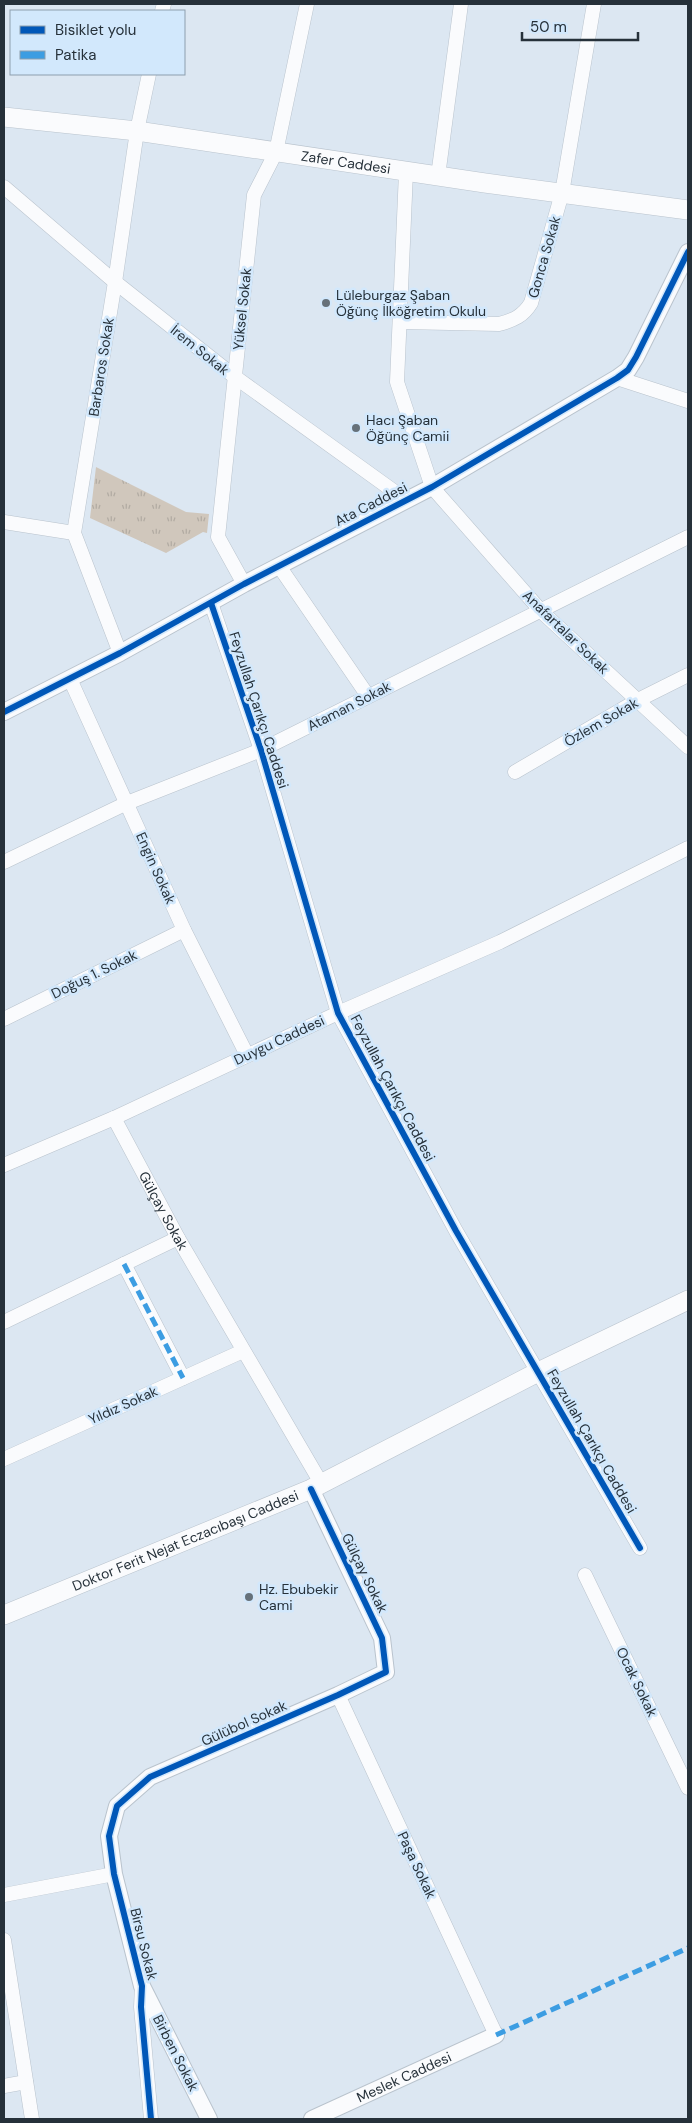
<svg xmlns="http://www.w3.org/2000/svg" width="692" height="2123" font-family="'DM Sans',sans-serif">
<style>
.grass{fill:url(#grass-tufts)}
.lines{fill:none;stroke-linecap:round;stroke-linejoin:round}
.minor-casing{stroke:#b9c3cd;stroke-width:15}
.tertiary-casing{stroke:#b9c3cd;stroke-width:18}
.secondary-casing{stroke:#b9c3cd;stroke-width:20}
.minor{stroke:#fafbfd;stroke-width:14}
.tertiary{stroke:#fafbfd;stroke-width:16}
.secondary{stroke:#fafbfd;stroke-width:19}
.quiet{stroke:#3c9de2;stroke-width:5;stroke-dasharray:10 5;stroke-linecap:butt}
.cycleway-casing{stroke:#d2e8fc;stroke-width:9}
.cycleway{stroke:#0057b8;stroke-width:6}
.poi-dot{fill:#66717a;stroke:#d2e8fc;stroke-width:2}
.labels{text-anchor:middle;stroke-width:5;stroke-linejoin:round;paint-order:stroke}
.street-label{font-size:14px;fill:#26313a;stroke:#d2e8fc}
.poi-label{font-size:14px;fill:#26313a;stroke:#d2e8fc;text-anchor:start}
</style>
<defs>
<pattern id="grass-tufts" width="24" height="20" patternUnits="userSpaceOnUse" patternTransform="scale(1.25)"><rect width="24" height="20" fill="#d0c7bc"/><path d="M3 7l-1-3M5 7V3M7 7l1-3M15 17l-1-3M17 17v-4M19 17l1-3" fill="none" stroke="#b2aba2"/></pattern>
</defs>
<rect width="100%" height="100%" fill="#dce7f2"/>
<polygon class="grass" points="96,467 186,512 209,514 207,533 203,532 166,553 90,518"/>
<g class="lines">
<g class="minor-casing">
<g id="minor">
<polyline points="162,11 164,4"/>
<polyline points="406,172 397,382 432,487 541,611 688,747"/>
<polyline points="438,176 461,4"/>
<polyline points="4,187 115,282 235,377 406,500"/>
<path d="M401,322L499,324C514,320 523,316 531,303L562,193L594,4"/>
<polyline points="617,378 688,401"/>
<polyline points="4,522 74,533"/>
<polyline points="279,566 368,696"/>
<polyline points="244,584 218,537 254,195 276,152 307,4"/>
<polyline points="211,603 261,750 338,1013 456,1231 640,1548"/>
<polyline points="120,653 74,533 115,282 137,131 149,74"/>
<polyline points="70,679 184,930 247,1055"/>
<polyline points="515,772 638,700 688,675"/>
<polyline points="4,862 127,803 261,750 688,537"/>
<polyline points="4,1019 184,930"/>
<path id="s1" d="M114,1118L178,1238L321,1483"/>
<polyline points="4,1165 114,1118 338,1013 500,942 688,848"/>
<polyline points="124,1264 183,1378"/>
<polyline points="4,1322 178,1238"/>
<polyline points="4,1459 243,1351"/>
<polyline points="585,1575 688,1788"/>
<polyline points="338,1695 496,2035"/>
<polyline points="4,1895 114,1874"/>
<polyline points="4,1940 32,2119"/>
<polyline points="142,1986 141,2007 151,2119"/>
<polyline points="4,2086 26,2082"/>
</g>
</g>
<g class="tertiary-casing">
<g id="tertiary">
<polyline points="4,712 120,653 244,584 432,487 617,378 628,370 636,357 688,252"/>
<polyline points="209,2119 142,1986 114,1874 109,1836 117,1806 150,1777 338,1695 386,1672 382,1638 311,1489"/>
<path id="s2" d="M312,2119L496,2035"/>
</g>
</g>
<g class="secondary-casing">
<g id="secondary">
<path id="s3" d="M4,117L137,131L485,183L688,210"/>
<path id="s4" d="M4,1615L311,1489L538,1372L688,1300"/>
</g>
</g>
<use href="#minor" class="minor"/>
<use href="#tertiary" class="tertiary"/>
<use href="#secondary" class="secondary"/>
<g class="quiet">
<polyline points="124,1264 183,1378"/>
<polyline points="496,2035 688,1948"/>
</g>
<g class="cycleway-casing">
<g id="cycleway">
<polyline points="211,603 261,750 338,1013 456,1231 640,1548"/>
<polyline points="4,712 120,653 244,584 432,487 617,378 628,370 636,357 688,252"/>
<polyline points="151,2119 141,2007 142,1986 114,1874 109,1836 117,1806 150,1777 338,1695 386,1672 382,1638 311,1489"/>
</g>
</g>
<use href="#cycleway" class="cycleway"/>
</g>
<g class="poi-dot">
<circle cx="326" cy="303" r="5"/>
<circle cx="356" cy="428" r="5"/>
<circle cx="249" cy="1597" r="5"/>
</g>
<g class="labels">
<g class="street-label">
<text dy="5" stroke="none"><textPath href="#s3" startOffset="345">Zafer Caddesi</textPath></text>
<text transform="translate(544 257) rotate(-74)" y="5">Gonca Sokak</text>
<text transform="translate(242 309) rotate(-84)" y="5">Yüksel Sokak</text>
<text transform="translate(200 350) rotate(39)" y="5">İrem Sokak</text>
<text transform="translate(101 367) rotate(-81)" y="5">Barbaros Sokak</text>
<text transform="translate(371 504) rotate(-27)" y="5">Ata Caddesi</text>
<text transform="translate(566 632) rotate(44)" y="5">Anafartalar Sokak</text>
<text transform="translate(349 706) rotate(-27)" y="5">Ataman Sokak</text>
<text transform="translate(259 710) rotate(72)" y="5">Feyzullah Çarıkçı Caddesi</text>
<text transform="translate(601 722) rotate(-30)" y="5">Özlem Sokak</text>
<text transform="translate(156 868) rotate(66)" y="5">Engin Sokak</text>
<text transform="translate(94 974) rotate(-26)" y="5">Doğuş 1. Sokak</text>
<text transform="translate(279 1040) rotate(-25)" y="5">Duygu Caddesi</text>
<text transform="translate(393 1088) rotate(62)" y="5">Feyzullah Çarıkçı Caddesi</text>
<text dy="5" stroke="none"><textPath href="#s1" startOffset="105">Gülçay Sokak</textPath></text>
<text transform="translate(123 1405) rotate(-24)" y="5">Yıldız Sokak</text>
<text transform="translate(592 1441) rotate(60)" y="5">Feyzullah Çarıkçı Caddesi</text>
<text dy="5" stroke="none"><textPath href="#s4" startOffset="196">Doktor Ferit Nejat Eczacıbaşı Caddesi</textPath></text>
<text transform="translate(365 1573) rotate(64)" y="5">Gülçay Sokak</text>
<text transform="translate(637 1682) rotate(64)" y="5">Ocak Sokak</text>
<text transform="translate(244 1723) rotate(-24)" y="5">Gülübol Sokak</text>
<text transform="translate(417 1865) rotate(65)" y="5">Paşa Sokak</text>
<text transform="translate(144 1944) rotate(76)" y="5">Birsu Sokak</text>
<text transform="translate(176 2053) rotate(63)" y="5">Birben Sokak</text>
<text dy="5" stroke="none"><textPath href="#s2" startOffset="101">Meslek Caddesi</textPath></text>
</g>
<g class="poi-label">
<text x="336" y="300">Lüleburgaz Şaban<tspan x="336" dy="16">Öğünç İlköğretim Okulu</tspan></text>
<text x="366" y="425">Hacı Şaban<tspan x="366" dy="16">Öğünç Camii</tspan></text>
<text x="259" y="1594">Hz. Ebubekir<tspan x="259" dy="16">Cami</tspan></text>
</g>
</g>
<rect width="692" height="2123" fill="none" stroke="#26313a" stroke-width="10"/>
<rect x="10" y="10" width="175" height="65" fill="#d2e8fc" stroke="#8d9fae"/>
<rect x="20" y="26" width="25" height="8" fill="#0057b8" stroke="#8d9fae"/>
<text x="55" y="35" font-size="15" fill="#26313a">Bisiklet yolu</text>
<rect x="20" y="51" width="25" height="8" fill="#3c9de2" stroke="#8d9fae"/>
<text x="55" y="60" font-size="15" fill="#26313a">Patika</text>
<path d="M522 32v8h116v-8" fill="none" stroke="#26313a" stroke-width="2.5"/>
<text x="530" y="32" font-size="15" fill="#26313a" stroke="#d2e8fc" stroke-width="4" paint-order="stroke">50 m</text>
</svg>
